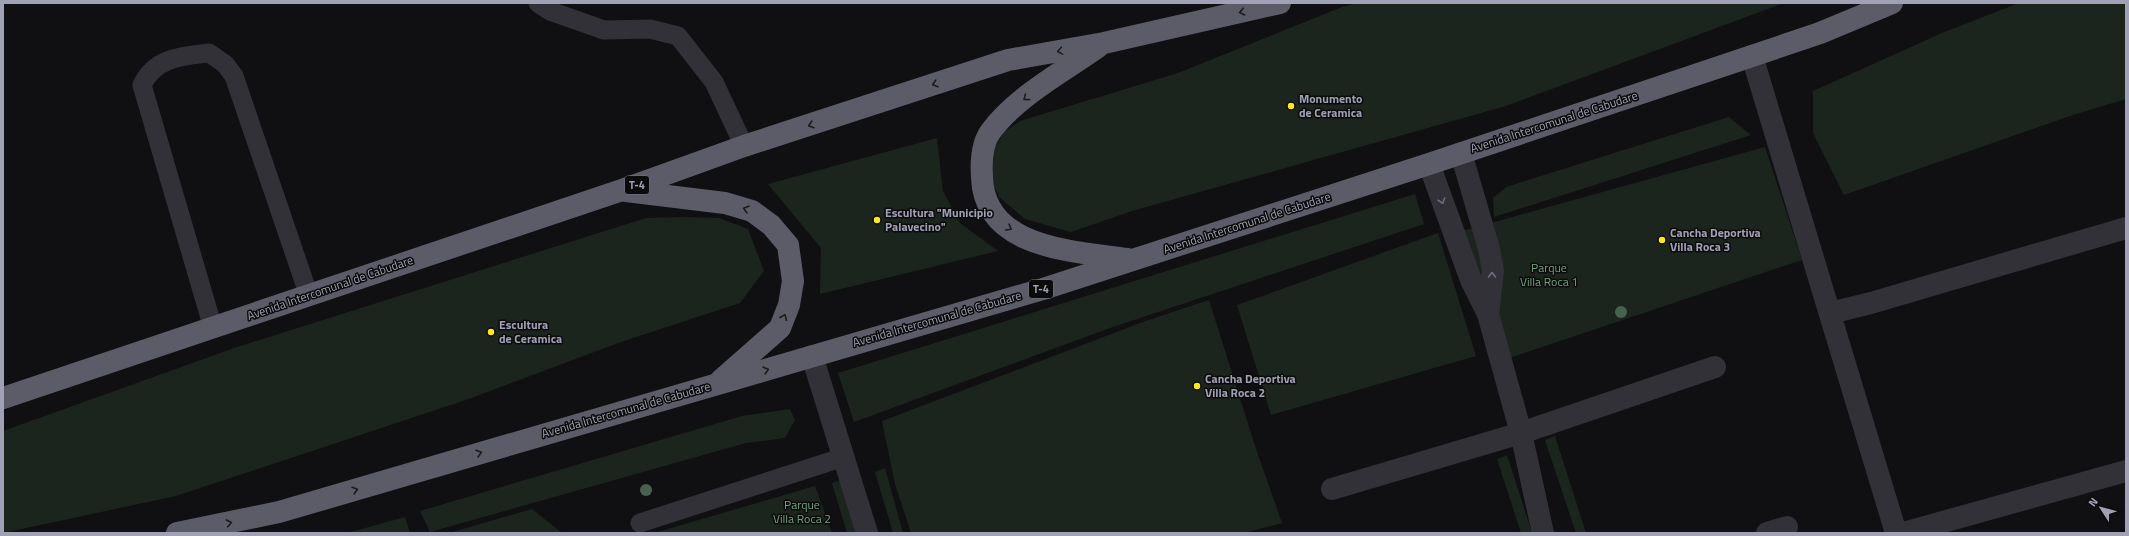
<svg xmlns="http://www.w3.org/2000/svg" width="2129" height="536" font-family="'Titillium Web',sans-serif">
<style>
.green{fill:#1c241e}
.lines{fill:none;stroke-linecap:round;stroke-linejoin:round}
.lane{stroke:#313137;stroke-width:19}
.street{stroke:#313137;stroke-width:22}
.highway{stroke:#5c5c68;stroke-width:22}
.tree{fill:#476050}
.oneway{stroke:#1b1b1e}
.oneway2{stroke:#6e6f7c}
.poi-dot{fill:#ffe91a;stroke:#0b0b0c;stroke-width:1.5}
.labels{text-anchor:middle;stroke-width:3;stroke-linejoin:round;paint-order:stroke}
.shield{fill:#0b0b0c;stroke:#737482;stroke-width:1}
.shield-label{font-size:11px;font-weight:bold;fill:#a0a1b4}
.poi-label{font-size:12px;font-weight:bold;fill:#a0a1b4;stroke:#0b0b0c;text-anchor:start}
.street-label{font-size:12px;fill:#a0a1b4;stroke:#0b0b0c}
.park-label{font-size:12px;fill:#74a182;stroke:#0b0b0c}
</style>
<rect width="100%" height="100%" fill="#101012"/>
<g class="green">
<polygon points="1357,3 1784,3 1506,106 1132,211 1071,232 1025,219 999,197 990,176 994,149 1004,132 1020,121 1178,73 1342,7"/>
<polygon points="2019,3 2126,3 2126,99 2073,115 1844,195 1813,133 1813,91 1942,33"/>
<polygon points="1729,117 1751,135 1494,217 1493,198 1506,187"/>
<polygon points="937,138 943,191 960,223 998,251 820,294 821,248 768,184"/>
<polygon points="1765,147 1802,260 1506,359 1462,231"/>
<polygon points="1415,194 1424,224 1110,328 854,422 838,373"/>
<polygon points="682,217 719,218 748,229 764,271 740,303 621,342 466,400 176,496 3,533 3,431 237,347 646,218"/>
<polygon points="1438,233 1476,356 1271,415 1237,305"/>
<polygon points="1209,300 1256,449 1282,523 1244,533 911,533 895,484 882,421 1143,322"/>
<polygon points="790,409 795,420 785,438 746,443 430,532 420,511 742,416"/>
<polygon points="1555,436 1586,533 1576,533 1545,440"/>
<polygon points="1507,455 1532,533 1521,533 1497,459"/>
<polygon points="885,468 903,533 893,533 875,472"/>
<polygon points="842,480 857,533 847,533 832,483"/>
<polygon points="815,486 832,533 654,533"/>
<polygon points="532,509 562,533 449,533"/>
<polygon points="405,517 410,533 347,533"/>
</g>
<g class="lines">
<g class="lane">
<polyline points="538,3 550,11 604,30 650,29 678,36 714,82 744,146"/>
<path d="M213,328L142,85C155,57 183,56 209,53L225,64L234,76L309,296"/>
<polyline points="640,523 844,457"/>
</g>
<g class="street">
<polyline points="1752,56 1896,533"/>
<polyline points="1461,153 1489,249 1493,271 1488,314"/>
<polyline points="1429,164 1471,280 1488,314 1521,433 1543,533"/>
<polyline points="1830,313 1871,303 2126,228"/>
<polyline points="812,356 867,533"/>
<polyline points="1332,489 1521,433 1715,367"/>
<polyline points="1767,533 1787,527"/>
<polyline points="1903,533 2126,471"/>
</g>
<g class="highway">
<path d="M1098,47C1064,71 1016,97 991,131C982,143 981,163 982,177C984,249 1074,251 1127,259"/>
<polyline points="626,191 725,203 752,211 771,225 788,245 793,281 789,305 780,328 721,380"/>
<polyline points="3,398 622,190 744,146 1008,60 1104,43 1280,3"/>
<polyline points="177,533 279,512 1043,289 1429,164 1752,56 1820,33 1892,3"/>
</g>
</g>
<g class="tree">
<circle cx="1621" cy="312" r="6"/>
<circle cx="646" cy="490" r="6"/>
</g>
<defs><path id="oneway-chevron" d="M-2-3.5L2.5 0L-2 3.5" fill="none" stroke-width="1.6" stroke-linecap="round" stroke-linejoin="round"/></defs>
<g class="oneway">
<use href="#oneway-chevron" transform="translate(1242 12) rotate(167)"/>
<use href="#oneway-chevron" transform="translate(1060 51) rotate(170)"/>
<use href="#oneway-chevron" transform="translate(935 84) rotate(162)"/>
<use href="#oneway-chevron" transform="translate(1026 98) rotate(143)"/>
<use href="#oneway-chevron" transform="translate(811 125) rotate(162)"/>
<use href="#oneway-chevron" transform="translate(746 209) rotate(-164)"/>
<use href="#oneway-chevron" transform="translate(1009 228) rotate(31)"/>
<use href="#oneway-chevron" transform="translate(784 317) rotate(-68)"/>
<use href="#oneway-chevron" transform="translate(766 370) rotate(-16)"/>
<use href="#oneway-chevron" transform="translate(479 453) rotate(-16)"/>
<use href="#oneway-chevron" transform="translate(355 490) rotate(-17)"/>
<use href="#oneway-chevron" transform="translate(229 523) rotate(-11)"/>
</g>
<g class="oneway2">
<use href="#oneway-chevron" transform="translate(1442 201) rotate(71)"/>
<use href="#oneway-chevron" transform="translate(1492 275) rotate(-90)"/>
</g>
<g class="poi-dot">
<circle cx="1291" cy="106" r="4"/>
<circle cx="877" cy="220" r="4"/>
<circle cx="1662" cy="240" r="4"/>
<circle cx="491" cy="332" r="4"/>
<circle cx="1197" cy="386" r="4"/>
</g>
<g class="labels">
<g class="shield">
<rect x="625" y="176" width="24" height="18" rx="3"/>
<rect x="1029" y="280" width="24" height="18" rx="3"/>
</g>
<g class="shield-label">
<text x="637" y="189">T-4</text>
<text x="1041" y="293">T-4</text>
</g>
<g class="poi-label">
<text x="1299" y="103">Monumento<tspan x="1299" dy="14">de Ceramica</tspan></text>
<text x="885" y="217">Escultura "Municipio<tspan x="885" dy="14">Palavecino"</tspan></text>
<text x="1670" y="237">Cancha Deportiva<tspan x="1670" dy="14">Villa Roca 3</tspan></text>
<text x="499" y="329">Escultura<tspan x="499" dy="14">de Ceramica</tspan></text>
<text x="1205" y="383">Cancha Deportiva<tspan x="1205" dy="14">Villa Roca 2</tspan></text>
</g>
<g class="street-label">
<text transform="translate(1554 122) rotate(-18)" y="4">Avenida Intercomunal de Cabudare</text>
<text transform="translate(1247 223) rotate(-18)" y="4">Avenida Intercomunal de Cabudare</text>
<text transform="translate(330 288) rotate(-19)" y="4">Avenida Intercomunal de Cabudare</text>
<text transform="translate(937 319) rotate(-16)" y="4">Avenida Intercomunal de Cabudare</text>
<text transform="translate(626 410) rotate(-16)" y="4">Avenida Intercomunal de Cabudare</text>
</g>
<g class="park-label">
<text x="1549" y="272">Parque<tspan x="1549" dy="14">Villa Roca 1</tspan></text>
<text x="802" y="509">Parque<tspan x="802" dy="14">Villa Roca 2</tspan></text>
</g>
</g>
<rect width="2129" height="536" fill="none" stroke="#a0a1b4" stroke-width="8"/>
<g transform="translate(2101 508) rotate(306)" stroke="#0b0b0c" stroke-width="3" paint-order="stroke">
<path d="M0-3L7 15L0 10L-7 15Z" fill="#a0a1b4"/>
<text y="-6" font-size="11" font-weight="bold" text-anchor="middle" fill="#a0a1b4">N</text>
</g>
</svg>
